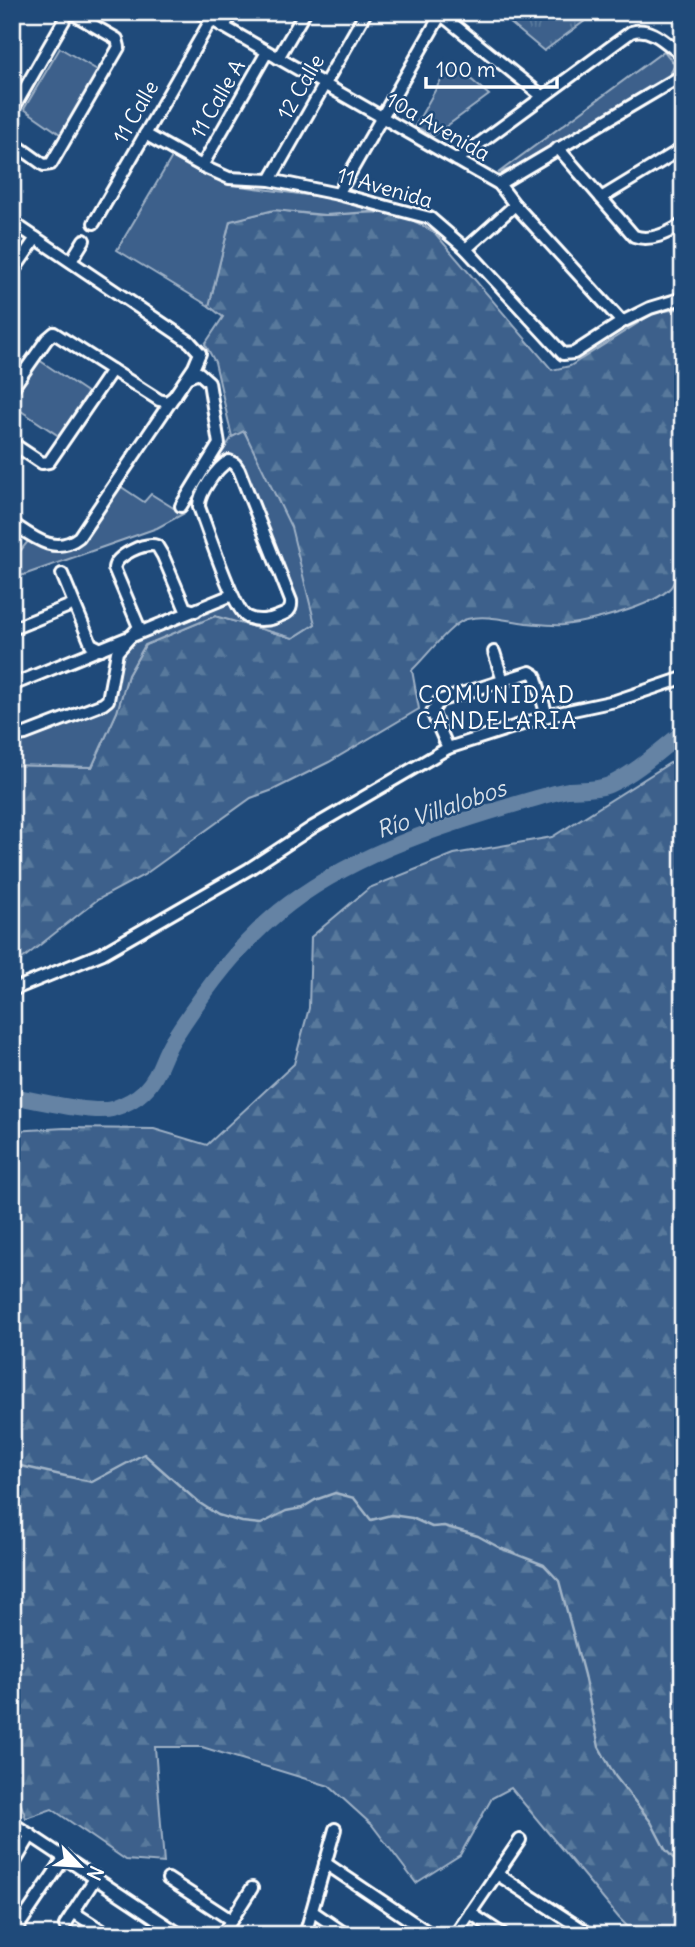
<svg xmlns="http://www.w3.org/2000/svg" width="695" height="1947" font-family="Delius,sans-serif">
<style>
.grass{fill:url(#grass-tufts);stroke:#9eb0c5;stroke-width:2}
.forest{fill:url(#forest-firs);stroke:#9eb0c5;stroke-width:2}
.park{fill:#3c618b;stroke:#9eb0c5;stroke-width:2}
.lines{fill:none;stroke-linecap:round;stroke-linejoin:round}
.stream{stroke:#a3b5c8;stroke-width:2.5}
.river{stroke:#6583a4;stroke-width:16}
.street-casing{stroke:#fff;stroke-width:16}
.street{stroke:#1f4a7a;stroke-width:10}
.labels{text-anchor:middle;stroke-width:5;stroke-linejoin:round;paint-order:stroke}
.street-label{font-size:21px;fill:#fff;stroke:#1f4a7a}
.neighbourhood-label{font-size:23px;letter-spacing:2px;fill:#fff;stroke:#1f4a7a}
.water-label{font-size:23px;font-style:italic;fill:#d8e0e8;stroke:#1f4a7a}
</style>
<defs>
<pattern id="grass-tufts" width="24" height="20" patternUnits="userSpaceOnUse" patternTransform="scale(1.75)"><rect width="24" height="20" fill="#3c618b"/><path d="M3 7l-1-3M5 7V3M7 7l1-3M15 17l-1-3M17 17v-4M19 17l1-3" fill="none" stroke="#59799c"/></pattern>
<pattern id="forest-firs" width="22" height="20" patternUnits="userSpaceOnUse" patternTransform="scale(1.75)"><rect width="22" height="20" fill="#3c618b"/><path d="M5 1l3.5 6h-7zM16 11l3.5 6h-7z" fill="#59799c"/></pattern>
</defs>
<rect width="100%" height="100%" fill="#1f4a7a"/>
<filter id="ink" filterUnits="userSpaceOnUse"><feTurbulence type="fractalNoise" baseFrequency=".0143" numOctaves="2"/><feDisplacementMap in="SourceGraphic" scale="14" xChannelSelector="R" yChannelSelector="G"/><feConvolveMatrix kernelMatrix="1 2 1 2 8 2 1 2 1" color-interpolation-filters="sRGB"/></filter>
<g filter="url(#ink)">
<polygon class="grass" points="497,12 597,12 544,51"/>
<g class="forest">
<path d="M274,210C292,211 310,215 328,215C376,213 391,205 434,232L552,370L570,366L654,313L683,308V565C676,572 676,582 670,588C653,607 589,622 564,625C551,626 538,624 526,623C508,621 486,614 467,619C452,622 425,658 412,670L419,709L329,762L273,790L251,798L144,875L97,900L12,967V765L92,767L117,712L128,675L145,645L215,616L293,638L315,624L245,432L232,437L215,362L205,344L223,317L209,306L230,221Z"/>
<polygon points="683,759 683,1935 636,1935 619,1918 511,1788 492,1798 460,1855 416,1883 372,1825 329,1786 202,1747 155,1747 164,1863 126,1860 52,1809 26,1818 12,1781 12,1131 65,1128 154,1129 207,1145 294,1064 309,1008 311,937 369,888 454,854 552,837 670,763"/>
</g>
<g class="park">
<polygon points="60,48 99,71 63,136 24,109"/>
<polygon points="664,51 675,65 669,76 510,169 498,173"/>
<polygon points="451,62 489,95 433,136 415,126"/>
<polygon points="172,157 207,176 233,185 336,199 385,211 325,215 274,210 230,221 209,306 117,250"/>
<polygon points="39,360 91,395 62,438 12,405 12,399"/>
<polygon points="244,431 291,527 315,624 293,638 215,616 145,645 128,675 117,712 92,767 12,765 12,735 111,704 114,696 119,657 129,643 230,602 233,603 241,618 291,614 240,464 225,458 213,467 232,437"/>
<path d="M120,486L144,502L151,494L183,514L157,528L12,579V561L29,540C80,569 96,522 120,486Z"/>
</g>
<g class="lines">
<polyline class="stream" points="12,1464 92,1482 144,1454 198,1502 218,1515 242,1522 261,1524 286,1511 302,1508 315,1500 335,1493 354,1498 371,1520 391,1515 412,1518 432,1527 444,1526 478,1536 500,1548 544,1565 559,1581 584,1675 599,1747 615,1776 651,1822 665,1849 683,1869"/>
<path class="river" d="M12,1096C35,1100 92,1114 112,1109C124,1105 135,1100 144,1091C159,1077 162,1057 172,1041C204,991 241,940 289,904C359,851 453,822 537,798C547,795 557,792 568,790C580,789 598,790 609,785C637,772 659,751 683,732"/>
<g class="street-casing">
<g id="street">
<polyline points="198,12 499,184 515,205 622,322"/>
<polyline points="438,12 542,96"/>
<polyline points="224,27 232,12"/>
<polyline points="278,58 305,12"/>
<polyline points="12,111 67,15 70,13 75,15 117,39 119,47 51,164 44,165 12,142"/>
<polyline points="145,134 202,166 229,178 270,180 338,194 430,218 466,249 563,354 574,353 622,322 650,308 683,298"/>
<path d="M558,148L634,236C651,242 668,233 683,224"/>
<path d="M457,160L631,32C651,25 668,45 683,56"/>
<polyline points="202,166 267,52"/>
<polyline points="270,180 366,12"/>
<polyline points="499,184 683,75"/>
<polyline points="338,194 441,14"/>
<polyline points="601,198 683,148"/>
<path d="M12,222L190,342L200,353L194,367L79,537C55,556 33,537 12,523"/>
<polyline points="94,223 211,20"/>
<polyline points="466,249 515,205"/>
<polyline points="71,261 84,240"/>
<polyline points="12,273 36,238"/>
<polyline points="12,389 47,339 54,333 159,400 167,402 175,396"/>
<polyline points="12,443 42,463 49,462 112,370"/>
<path d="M229,461L235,464L239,470L291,601C292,611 287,613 279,616C271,620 256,622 247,617C234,611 206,525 199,507C198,494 217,467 229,461Z"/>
<polyline points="181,506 219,444 209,382 199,373 188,377"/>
<polyline points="62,574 91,644 101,649"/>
<polyline points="12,629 74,604"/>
<polyline points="494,652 503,681"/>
<polyline points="12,685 232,595"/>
<path d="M12,731L19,735L25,734L103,704L108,700L117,652L139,627L114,568C116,555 145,542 157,546L163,556L185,608L196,611"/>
<polyline points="448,748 432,712 439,701 530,672 535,675 547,716"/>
<polyline points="12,990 103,953 249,869 313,827 448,748 554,714 615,701 683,678"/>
<polyline points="12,1823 181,1935"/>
<polyline points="325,1863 432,1935"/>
<polyline points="12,1867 31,1835"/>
<polyline points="497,1874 591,1935"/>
<polyline points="168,1879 231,1920"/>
<polyline points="312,1911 347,1935"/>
<polyline points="73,1912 109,1935"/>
<polyline points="470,1913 504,1935"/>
<polyline points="65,1925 96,1877"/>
<polyline points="12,1927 20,1924 65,1857"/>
<polyline points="222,1935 252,1888"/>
<polyline points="305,1935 335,1829"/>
<polyline points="455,1935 520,1840"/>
</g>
</g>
<use href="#street" class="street"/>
</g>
</g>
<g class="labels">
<g class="street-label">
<text transform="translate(301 87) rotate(-60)" y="7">12 Calle</text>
<text transform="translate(218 99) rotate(-60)" y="7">11 Calle A</text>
<text transform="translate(136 112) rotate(-60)" y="7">11 Calle</text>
<text transform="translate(438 127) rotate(30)" y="7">10a Avenida</text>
<text transform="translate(385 188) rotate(16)" y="7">11 Avenida</text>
</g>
<g class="neighbourhood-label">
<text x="497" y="703">COMUNIDAD<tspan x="497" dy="26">CANDELARIA</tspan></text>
</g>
<g class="water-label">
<text transform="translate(441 809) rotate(-19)" y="8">Río Villalobos</text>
</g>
</g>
<rect width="695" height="1947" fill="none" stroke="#1f4a7a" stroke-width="42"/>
<rect x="21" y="21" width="653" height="1905" fill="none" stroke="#fff" stroke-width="2.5" filter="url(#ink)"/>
<g transform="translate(80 1866) rotate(115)" stroke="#1f4a7a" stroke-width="5" paint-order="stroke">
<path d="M0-5L12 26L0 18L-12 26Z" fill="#ffffff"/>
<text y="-10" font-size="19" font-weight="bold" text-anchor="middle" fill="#ffffff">N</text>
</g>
<path d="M426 77v10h131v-10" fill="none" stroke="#ffffff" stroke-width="3.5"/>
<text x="436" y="77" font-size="21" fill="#ffffff" stroke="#1f4a7a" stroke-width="5" paint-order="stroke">100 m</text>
</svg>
